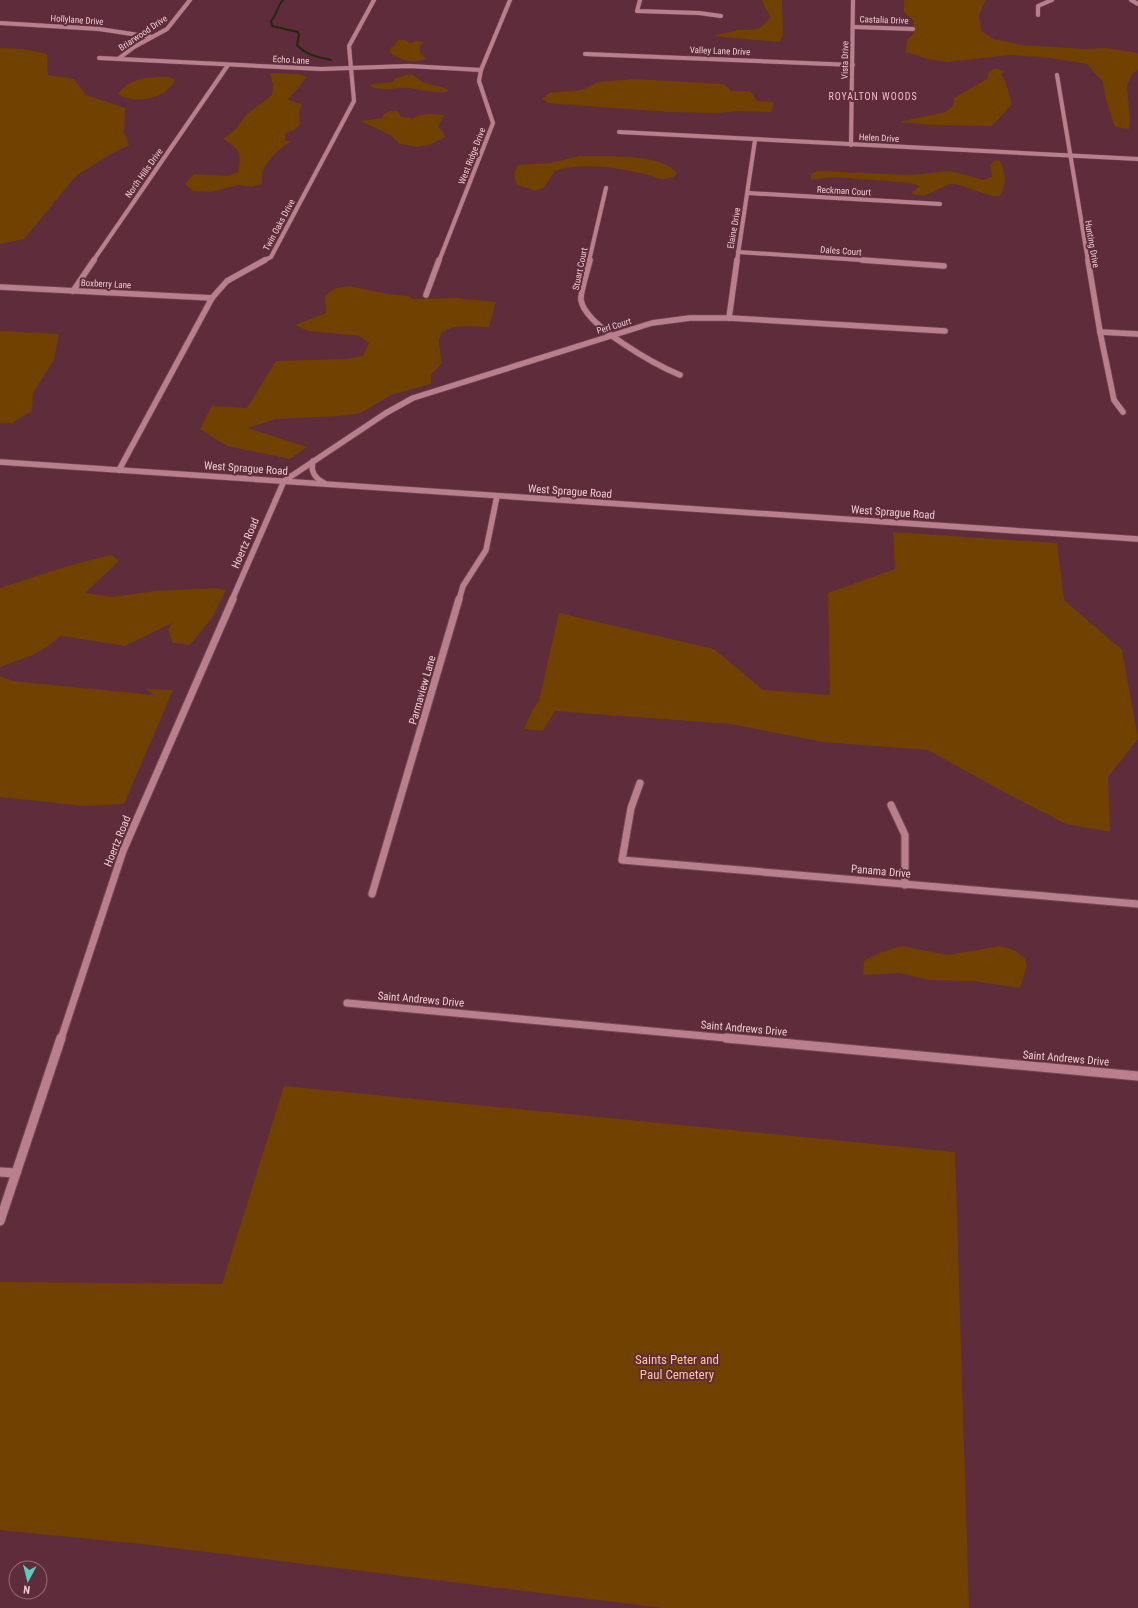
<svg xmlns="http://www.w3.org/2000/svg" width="1138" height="1608" font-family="'Roboto Condensed',sans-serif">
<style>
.green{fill:#714101}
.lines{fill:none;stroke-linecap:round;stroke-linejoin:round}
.stream{stroke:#212a0d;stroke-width:2}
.minor-far3-casing{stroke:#744a56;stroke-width:5}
.minor-far2-casing{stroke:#744a56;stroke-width:7}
.minor-far1-casing{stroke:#744a56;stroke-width:9}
.minor-casing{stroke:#744a56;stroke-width:11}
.minor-far3{stroke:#ba7f8d;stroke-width:4}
.minor-far2{stroke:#ba7f8d;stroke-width:5.5}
.minor-far1{stroke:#ba7f8d;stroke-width:7}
.minor{stroke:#ba7f8d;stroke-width:9}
.labels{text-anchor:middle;stroke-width:4;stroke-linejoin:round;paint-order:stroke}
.far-street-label{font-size:9px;fill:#ebcbd1;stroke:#5e2c3a}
.far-neighbourhood-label{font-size:10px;letter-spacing:1px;fill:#f9bac8;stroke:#5e2c3a}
.street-label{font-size:11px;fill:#ebcbd1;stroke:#5e2c3a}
.near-park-label{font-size:13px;fill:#fcc592;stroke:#5e2c3a}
</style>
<rect width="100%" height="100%" fill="#5e2c3a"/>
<g class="green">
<polygon points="762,0 782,0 783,36 779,42 712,36 738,30 750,30 760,28 771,17 764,6"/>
<polygon points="904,0 986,0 979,15 981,31 994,39 1021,45 1086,49 1106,48 1138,53 1138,70 1133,73 1127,85 1130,120 1129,129 1115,127 1106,100 1103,82 1087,64 1051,58 1010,55 948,62 928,59 906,52 907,40 914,33 914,21 904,12"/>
<path d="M398,40H406L410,43L417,41L424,42L419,48L420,52L426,59C412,64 401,61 390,52V48L394,46Z"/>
<polygon points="0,48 24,49 47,54 48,75 74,79 86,95 125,108 124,132 129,145 111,154 76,176 24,239 0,244"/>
<polygon points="995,68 1005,71 1001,74 1006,83 1012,104 992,126 932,125 899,122 945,112 953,106 954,98 987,79 989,72"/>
<path d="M270,73L298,74L307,77L288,100L302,104L299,113L300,124L294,130L285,134V140L291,142C280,147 265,162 262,174C261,177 262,181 262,184L252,187L238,185L211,192L193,191L185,184L194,174L227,176L238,172C241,151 241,151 223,139L236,129L246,115L272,95L273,85Z"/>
<path d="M409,74C416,75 417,79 423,82C431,86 441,85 448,90L447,92C431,93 423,90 409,88C396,86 383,93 370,86L373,84L394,82V79Z"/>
<path d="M157,77H169L175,80C167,99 134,105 118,94C129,80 140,78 157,77Z"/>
<polygon points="633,79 724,84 731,91 750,91 757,101 773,102 772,112 740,111 718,113 668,112 559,104 548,103 542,99 549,93 582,90 598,82"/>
<polygon points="390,111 398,111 401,117 413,118 421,115 432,114 444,115 438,127 443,132 445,137 429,145 417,147 400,144 390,135 361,121 382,118 384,114"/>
<path d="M580,156C606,157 660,152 677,173L675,176C668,179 662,180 655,178L653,176C621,169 587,161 555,171L544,188L534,191L531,189L517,185L514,174L518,165L550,163Z"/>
<path d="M995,160L1000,161C1006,173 1007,184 1000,196H992L956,184H950L924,196L911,194L920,186L911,183L833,177L811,180V174L818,171L910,175L950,171L984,180L992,177L990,165Z"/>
<path d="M350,286L387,294L408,296L413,299L456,298L496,302L489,327C475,327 441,321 439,341C439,348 441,356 442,363L431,375V384L391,395L361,413L339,416L276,419L248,428L307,447L290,459L227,446L200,429L212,406L247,408L276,361L346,359L363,356L369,343L360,336L308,331L295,325L326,313L325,295L336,288Z"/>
<polygon points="0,331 59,334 54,360 33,393 32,411 12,423 0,423"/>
<polygon points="893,532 1057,543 1064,600 1122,650 1138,739 1108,777 1110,832 1066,824 1004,792 928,750 823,742 730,724 555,711 543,731 524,729 533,709 539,701 559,613 714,649 763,690 830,695 828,593 895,569"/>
<path d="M112,555L119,561L85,593L112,597L155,591L215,588L226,590L212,618L190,645L173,643L168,630L172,623L125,646L61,636L47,647L33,655L0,667V588C37,576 74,563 112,555Z"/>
<polygon points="0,676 13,681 154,695 146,689 173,690 124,804 84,806 0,797"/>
<polygon points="902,946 947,955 1001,946 1016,951 1025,959 1027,966 1020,988 973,981 929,980 900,973 863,975 864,961 879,953"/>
<polygon points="284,1086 955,1152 969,1608 663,1608 141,1544 0,1530 0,1282 222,1284"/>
</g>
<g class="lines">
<path class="stream" d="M283,0C276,7 278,14 271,21L272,26L298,32L299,35L297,45C306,55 318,57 331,60"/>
<g class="minor-far3-casing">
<g id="minor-far3">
<polyline points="640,0 637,11 699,13 721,16"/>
<polyline points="1131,0 1138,4"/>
<polyline points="1038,15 1038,6 1052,0"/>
<polyline points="0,23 99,29 152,37"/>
<polyline points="854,27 913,29"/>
<polyline points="585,54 853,65"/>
<polyline points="99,58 321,69 409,66 481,70"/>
<polyline points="118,59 134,47 167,29 190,0"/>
<polyline points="1057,75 1088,261"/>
<polyline points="619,132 1138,159"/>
<polyline points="851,145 853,0"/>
<polyline points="748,193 940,204"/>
<polyline points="738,252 877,261"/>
<polyline points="93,261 228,65"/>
<polyline points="263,261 271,257 354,101 349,46 374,0"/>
<polyline points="439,261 493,123 479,81 481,70 510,0"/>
<polyline points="589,261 606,188"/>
<polyline points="737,261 755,140"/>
</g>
</g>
<g class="minor-far2-casing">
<g id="minor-far2">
<path d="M590,260C588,269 580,293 581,300C585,326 656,365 680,375"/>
<polyline points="862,260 944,266"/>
<polyline points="1088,260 1100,332 1114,400 1123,412"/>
<polyline points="0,287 212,298"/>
<polyline points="73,291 94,260"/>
<polyline points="426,295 439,260"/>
<polyline points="729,318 737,260"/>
<polyline points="1100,332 1138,334"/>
<path d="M313,461C310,472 315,478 324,483"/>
<polyline points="0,462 1138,539"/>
<polyline points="119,470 212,298 227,281 265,260"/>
<polyline points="232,600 284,481 386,413 413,398 652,323 690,318 729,318 945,331"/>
<polyline points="459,600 463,586 486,550 497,496"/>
</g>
</g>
<g class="minor-far1-casing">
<g id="minor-far1">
<polyline points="640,783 631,808 622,860 1138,904"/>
<polyline points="891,805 905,835 905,885"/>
<polyline points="372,894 459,599"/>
<polyline points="347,1003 737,1039"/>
<polyline points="61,1039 123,851 233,599"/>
</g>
</g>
<g class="minor-casing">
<g id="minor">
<polyline points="726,1038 1138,1076"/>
<polyline points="0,1172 16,1173"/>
<polyline points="0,1221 61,1038"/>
</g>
</g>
<use href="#minor-far3" class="minor-far3"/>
<use href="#minor-far2" class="minor-far2"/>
<use href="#minor-far1" class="minor-far1"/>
<use href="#minor" class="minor"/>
</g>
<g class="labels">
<g class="far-street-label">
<text transform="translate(77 20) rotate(4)" y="3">Hollylane Drive</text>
<text transform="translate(884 20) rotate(2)" y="3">Castalia Drive</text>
<text transform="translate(143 33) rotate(-34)" y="3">Briarwood Drive</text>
<text transform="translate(720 51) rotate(2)" y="3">Valley Lane Drive</text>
<text transform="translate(291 60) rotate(3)" y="3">Echo Lane</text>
<text transform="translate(845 60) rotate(-89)" y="3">Vista Drive</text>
<text transform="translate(879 138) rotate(3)" y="3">Helen Drive</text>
<text transform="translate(472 156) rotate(-69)" y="3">West Ridge Drive</text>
<text transform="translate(144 173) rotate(-55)" y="3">North Hills Drive</text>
<text transform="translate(844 191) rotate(3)" y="3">Reckman Court</text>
<text transform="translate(279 225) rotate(-62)" y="3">Twin Oaks Drive</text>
<text transform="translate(734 228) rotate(-80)" y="3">Elaine Drive</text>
<text transform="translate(1092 244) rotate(80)" y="3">Hunting Drive</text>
<text transform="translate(841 251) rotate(4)" y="3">Dales Court</text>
<text transform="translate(580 269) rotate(-78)" y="3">Stuart Court</text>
<text transform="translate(106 284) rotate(3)" y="3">Boxberry Lane</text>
<text transform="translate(614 326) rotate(-17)" y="3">Perl Court</text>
</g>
<g class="far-neighbourhood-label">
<text x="873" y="100">ROYALTON WOODS</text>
</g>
<g class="street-label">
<text transform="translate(246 468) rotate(4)" y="4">West Sprague Road</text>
<text transform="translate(570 491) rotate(4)" y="4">West Sprague Road</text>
<text transform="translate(893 512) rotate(4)" y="4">West Sprague Road</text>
<text transform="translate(245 543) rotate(-67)" y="4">Hoertz Road</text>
<text transform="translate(422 690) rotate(-74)" y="4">Parmaview Lane</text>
<text transform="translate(117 841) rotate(-68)" y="4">Hoertz Road</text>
<text transform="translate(881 871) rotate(5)" y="4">Panama Drive</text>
<text transform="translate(421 999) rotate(5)" y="4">Saint Andrews Drive</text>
<text transform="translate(744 1028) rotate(5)" y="4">Saint Andrews Drive</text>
<text transform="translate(1066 1058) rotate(5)" y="4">Saint Andrews Drive</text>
</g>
<g class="near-park-label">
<text x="677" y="1364">Saints Peter and<tspan x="677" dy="15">Paul Cemetery</tspan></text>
</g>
</g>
<g transform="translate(28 1580) rotate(187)"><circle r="19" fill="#5e2c3a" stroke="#966c76"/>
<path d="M0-3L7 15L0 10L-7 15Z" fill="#58cebf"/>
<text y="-6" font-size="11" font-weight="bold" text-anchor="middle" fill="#ebcbd1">N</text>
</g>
</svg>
